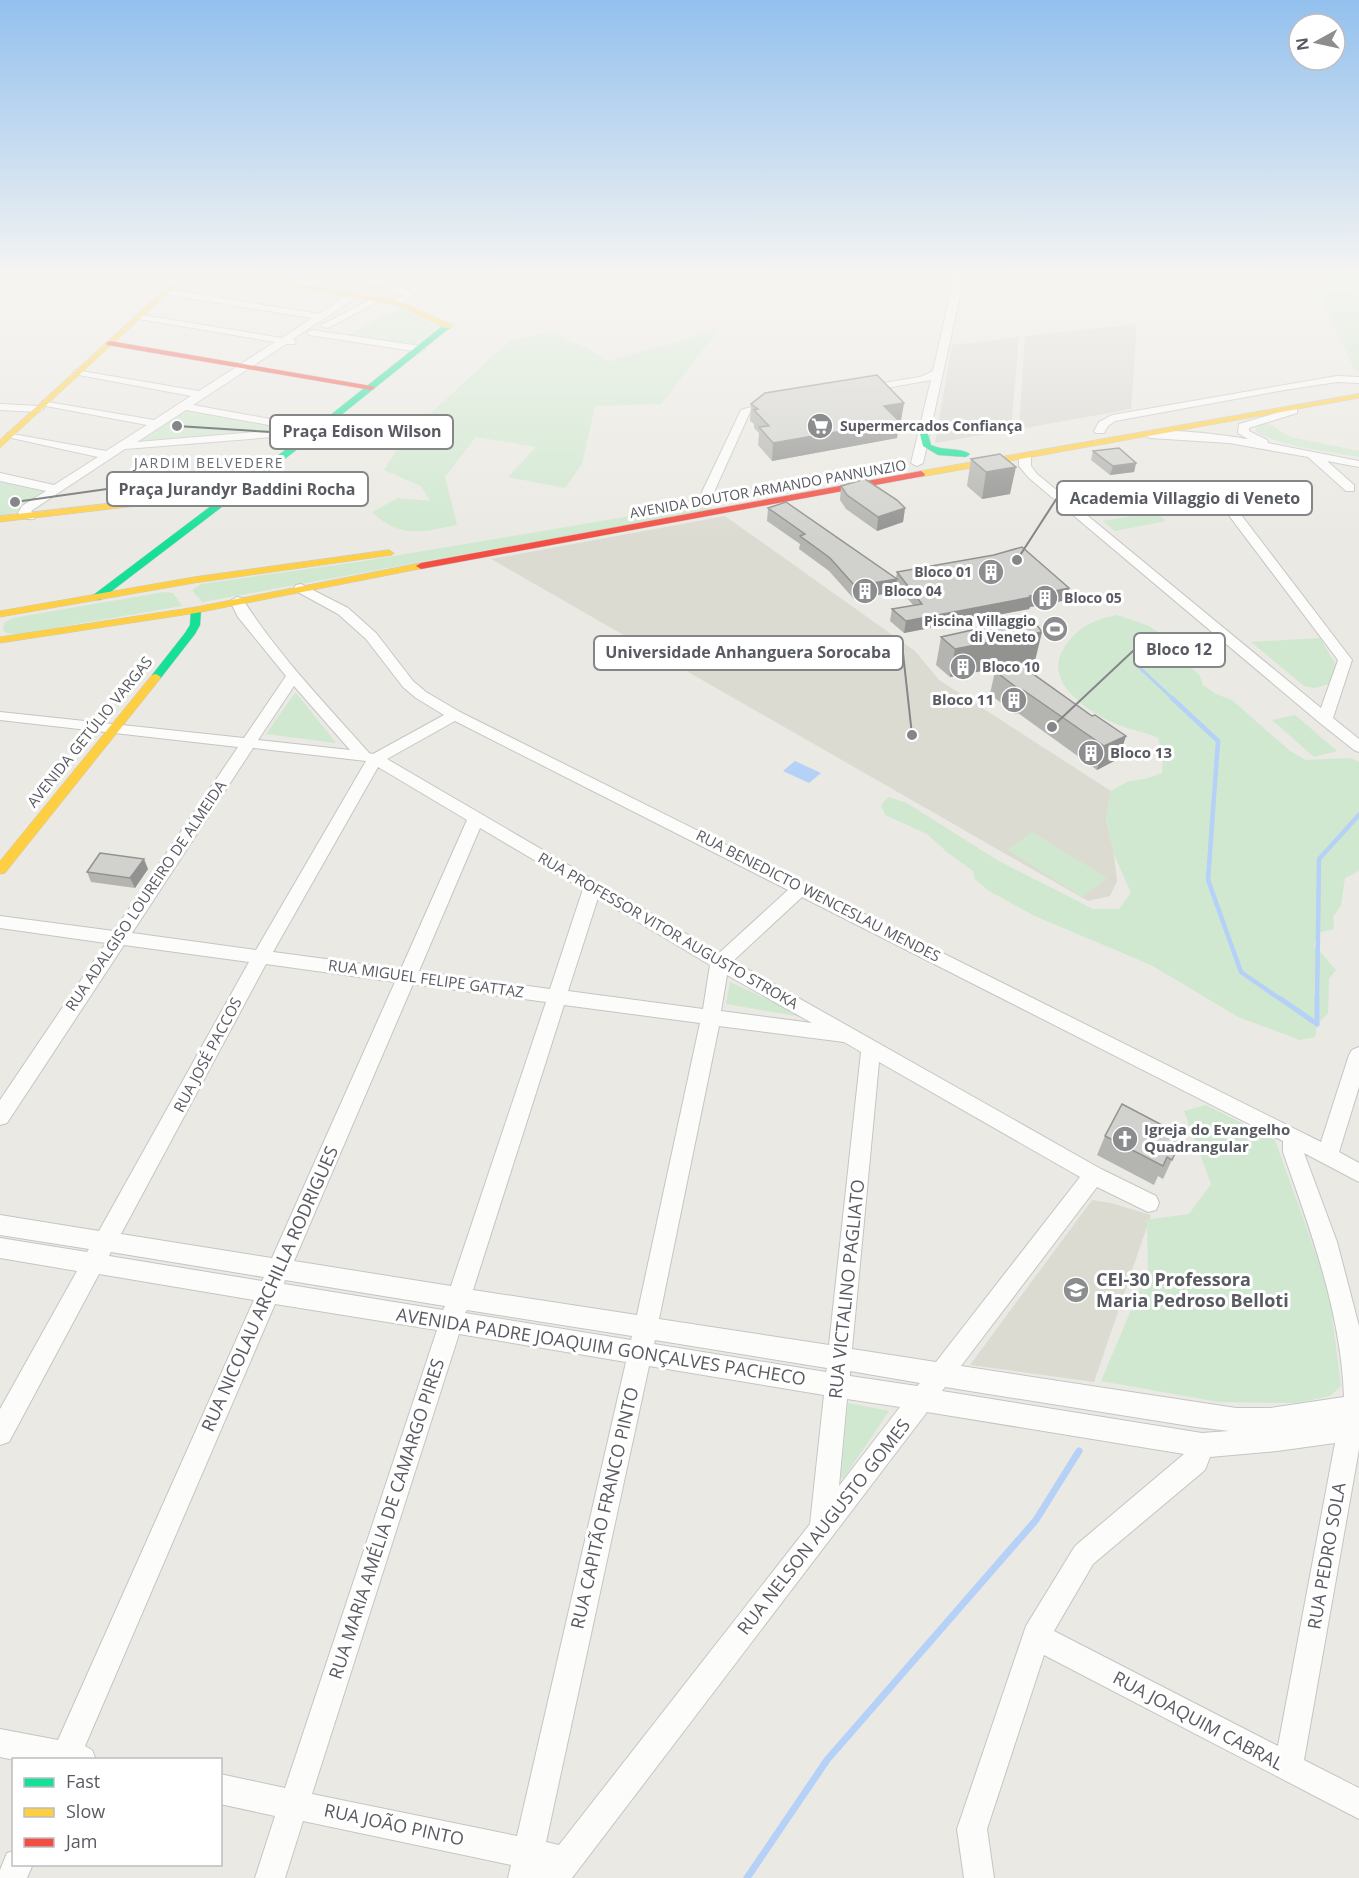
<svg xmlns="http://www.w3.org/2000/svg" width="1359" height="1878" font-family="'Open Sans',sans-serif">
<style>
.industrial{fill:#d9d9d3}
.education{fill:#dcdbd2}
.green{fill:#d0e8d0}
.water{fill:#b5d1f7}
.lines{fill:none;stroke-linecap:round;stroke-linejoin:round}
.stream-far3{stroke:#b5d1f7;stroke-width:3}
.stream-far2{stroke:#b5d1f7;stroke-width:4.5}
.stream-far1{stroke:#b5d1f7;stroke-width:5}
.stream{stroke:#b5d1f7;stroke-width:7}
.street-casing{stroke:#c6c5c5;stroke-width:2}
.fast-casing{stroke:#c8c8c8;stroke-width:1}
.slow-casing{stroke:#c8c8c8;stroke-width:1}
.jam-casing{stroke:#c8c8c8;stroke-width:1}
.street{fill:#fcfcfb;fill-rule:evenodd}
.fast{fill:#16e098;fill-rule:evenodd}
.slow{fill:#ffcf43;fill-rule:evenodd}
.jam{fill:#f24e42;fill-rule:evenodd}
.wall{fill:#b4b4b0}
.shaded-wall{fill:#929290}
.building{fill:#d1d1cd;stroke:#929290;stroke-width:1.5}
.labels{text-anchor:middle;stroke-width:6;stroke-linejoin:round;paint-order:stroke}
.far-poi-label{font-size:14px;font-weight:bold;fill:#595b62;stroke:#fff;text-anchor:start}
.far-neighbourhood-label{font-size:14px;letter-spacing:1.5px;fill:#6a6d74;stroke:#fff}
.far-street-label{font-size:14px;fill:#595b62;stroke:#fff}
.poi-label{font-size:15px;font-weight:bold;fill:#595b62;stroke:#fff;text-anchor:start}
.street-label{font-size:15px;fill:#595b62;stroke:#fff}
.near-poi-label{font-size:18px;font-weight:bold;fill:#595b62;stroke:#fff;text-anchor:start}
.near-street-label{font-size:18px;fill:#595b62;stroke:#fff}
.leader{fill:none;stroke:#848688;stroke-width:2}
.callout-dot{fill:#848688;stroke:#fff;stroke-width:2}
.callout{fill:#fff;stroke:#848688;stroke-width:2}
.callout-label{font-size:16px;text-anchor:middle;font-weight:bold;fill:#595b62}
</style>
<rect width="100%" height="100%" fill="#eae9e3"/>
<g class="industrial">
<polygon points="1137,324 1131,409 1019,429 1025,336"/>
<polygon points="1019,337 1011,430 935,443 952,345"/>
</g>
<g class="education">
<polygon points="331,278 356,278 403,295 400,299 395,299 313,286"/>
<polygon points="725,516 915,651 939,680 1111,791 1106,819 1114,854 1117,881 1110,896 1088,901 491,559"/>
<polygon points="1092,1200 1111,1203 1151,1215 1094,1382 970,1365"/>
</g>
<g class="green">
<polygon points="625,278 632,279 679,278 624,288 616,289 610,285"/>
<polygon points="1312,278 1359,278 1359,371 1355,371"/>
<polygon points="399,308 439,327 415,344 411,345 346,336"/>
<path d="M718,330L661,404L595,406L582,464L565,488L508,477L536,447L476,437L445,477L457,525C422,532 400,539 372,512L398,498L430,501L421,486L384,470L408,434L508,342L548,332L587,348L608,361Z"/>
<polygon points="187,410 284,428 284,429 138,441"/>
<path d="M1268,423L1290,437L1359,451V457C1338,453 1267,444 1255,430L1259,425Z"/>
<polygon points="0,481 43,490 45,491 16,512 0,516"/>
<polygon points="697,505 711,506 712,509 202,602 192,590 201,584 358,562"/>
<polygon points="1156,512 1166,521 1115,531 1103,521"/>
<polygon points="164,592 173,593 182,606 18,634 6,633 3,630 4,623 13,618"/>
<path d="M1117,615L1149,626L1158,632L1169,650L1199,674L1203,685L1216,694L1232,700L1290,751L1306,760L1351,758L1359,762V871L1345,878L1341,905L1333,917L1334,929L1317,933L1314,945L1336,970L1329,979L1328,1014L1317,1024L1315,1037L1300,1040L1238,1017L1151,965L1037,917L989,891L975,879L973,871L948,853L927,834L885,815L881,805L888,797L907,803L997,860L1093,909H1119L1131,893L1114,854L1106,819L1111,791L1129,781L1145,779L1162,773L1163,756L1158,738C1144,731 1128,730 1114,723C1088,711 1042,682 1064,648C1077,627 1093,620 1117,615Z"/>
<polygon points="1320,638 1336,665 1329,684 1315,688 1304,686 1251,642"/>
<polygon points="295,693 297,694 336,743 266,734"/>
<polygon points="1295,715 1337,751 1314,757 1272,720"/>
<polygon points="1032,832 1107,878 1082,897 1008,850"/>
<polygon points="730,982 808,1018 726,1004"/>
<polygon points="1206,1105 1275,1140 1316,1254 1330,1299 1341,1386 1330,1396 1297,1403 1219,1402 1101,1381 1148,1270 1147,1223 1144,1220 1189,1214 1211,1184 1184,1111"/>
<polygon points="848,1403 889,1411 843,1479 841,1477"/>
</g>
<polygon class="water" points="795,761 821,773 809,783 783,771"/>
<g class="lines">
<polyline class="stream-far3" points="1139,667 1173,699"/>
<g class="stream-far2">
<polyline points="1172,698 1218,741 1208,880 1241,972 1283,1001"/>
<polyline points="1317,1001 1319,859 1359,815"/>
</g>
<g class="stream-far1">
<polyline points="1281,999 1317,1024"/>
<polyline points="1317,1024 1317,999"/>
</g>
<polyline class="stream" points="747,1878 827,1760 1036,1520 1079,1451"/>
<g class="street-casing">
<g id="street">
<polygon points="314,278 328,278 303,288 295,286"/>
<polygon points="361,278 373,278 411,292 412,298 401,305 395,305 395,301 403,295"/>
<polygon points="954,278 964,278 923,463 917,466 911,463 931,380 864,392 859,389 864,386 920,377 933,371"/>
<path d="M166,289L319,314L351,293H357V297L293,339L296,342L294,344H286L193,405L292,423L298,426L293,429L314,430L320,433L314,436L298,435L125,449L31,511L36,516L34,519C28,520 22,518 18,513L22,506L46,491L0,481V473L54,485L98,457L7,437V433L106,451L147,425L46,406L42,405V401L154,420L191,396L79,375L74,372L75,370L199,391L275,342L139,319L134,316L136,314L282,338L312,318L163,294L161,292ZM186,410L291,429L137,442Z"/>
<polygon points="375,297 383,299 328,328 320,326"/>
<polygon points="312,330 420,346 425,349 420,352 309,335 307,333"/>
<polygon points="1337,376 1359,377 1359,383 1337,382 1284,390 1115,421 1108,426 1104,433 1096,433 1094,431 1099,422 1112,415"/>
<polygon points="774,400 778,401 778,405 750,412 714,492 718,498 716,501 708,501 702,492 741,410"/>
<polygon points="0,404 39,406 44,409 39,412 0,410"/>
<path d="M1293,408L1297,409V413L1249,428V431L1267,440L1268,443L1359,461V467L1327,461L1354,485V491H1346L1308,457L1229,443L1150,438L1144,435C1157,425 1229,436 1248,439L1238,433L1239,424Z"/>
<polygon points="1025,454 1031,457 1031,466 1037,474 1321,708 1338,660 1206,485 1212,481 1216,482 1352,660 1333,718 1359,739 1359,752 1354,750 1320,723 1029,478 1019,466 1019,457"/>
<path d="M301,584L348,608L376,633L413,681L426,692L460,712L1321,1142L1349,1055L1352,1050L1359,1047V1087L1339,1152L1359,1163V1182L1304,1153L1337,1242L1359,1326V1449L1304,1760L1359,1788V1819L1044,1655L987,1829L994,1878H964L957,1829L1026,1626L1075,1546L1184,1454L927,1412L572,1878H508L511,1865L303,1821L285,1878H255L275,1816L220,1804V1774L285,1788L437,1330L275,1304L85,1746L92,1750L96,1760H14L0,1757V1729L58,1740L254,1300L99,1274L9,1442L0,1445V1409L77,1271L0,1258V1238L87,1252L89,1249L0,1235V1215L99,1231L249,962L124,945L7,1123L0,1125V1100L106,943L0,928V916L114,931L238,747L0,720V712L244,738L286,676L238,617L230,601L237,597L242,598C277,654 325,703 369,753L373,754L444,715L416,698L403,687L366,639L338,614L296,591L294,588L296,585ZM294,686L350,750L258,740ZM455,721L788,890L719,953L387,759ZM253,748L366,761L256,950L132,933ZM378,767L467,820L401,969L273,952ZM480,828L583,889L550,989L419,971ZM802,897L1283,1141V1152C1311,1232 1341,1312 1344,1397L1270,1408H1236L961,1366L1097,1187L1148,1212L1156,1210L1159,1203L1156,1196L1101,1169L733,961ZM598,898L710,965L703,1009L568,991ZM266,964L395,982L272,1258L121,1234ZM727,975L812,1023L721,1011ZM413,984L546,1002L451,1286L294,1261ZM564,1005L700,1023L637,1315L473,1290ZM719,1026L844,1042L861,1052L829,1345L659,1319ZM879,1062L1080,1177L936,1362L852,1349ZM111,1252L264,1277L262,1281L109,1256ZM285,1280L445,1306L443,1310L284,1284ZM467,1310L632,1336L631,1340L465,1313ZM459,1334L626,1362L517,1836L312,1794ZM655,1340L827,1368L826,1372L654,1344ZM649,1366L824,1395L810,1524L559,1845L546,1842ZM850,1371L920,1383L917,1386L850,1376ZM945,1387L1196,1427L1229,1431L1202,1433L942,1391ZM847,1399L900,1407L839,1486ZM1335,1443L1278,1746L1054,1631L1093,1564L1205,1470L1210,1457L1277,1451Z"/>
<polygon points="14,1851 14,1864 33,1864 27,1878 0,1878 0,1870 7,1853"/>
</g>
</g>
<g class="fast-casing">
<g id="fast">
<polygon points="445,324 452,326 320,432 100,600 92,600 92,596 314,428"/>
<path d="M924,431L928,434L931,445C943,451 959,447 970,454L966,457L938,455L923,446L920,434Z"/>
<polygon points="196,607 201,610 200,625 195,634 160,679 152,679 152,675 185,633 190,625 191,610"/>
</g>
</g>
<g class="slow-casing">
<g id="slow">
<polygon points="177,278 184,278 0,448 0,440"/>
<polygon points="244,278 259,278 398,301 453,325 451,328 445,328 396,305"/>
<polygon points="1359,394 1359,398 921,477 917,474 921,471"/>
<polygon points="235,489 238,490 238,494 0,522 0,516"/>
<polygon points="389,550 394,553 392,555 194,583 0,617 0,611 194,577"/>
<polygon points="421,563 424,564 424,568 196,613 0,643 0,637 196,607"/>
<polygon points="156,674 161,677 160,679 5,873 0,874 0,861 152,675"/>
</g>
</g>
<g class="jam-casing">
<g id="jam">
<polygon points="110,341 371,386 375,388 371,390 107,345 106,343"/>
<polygon points="921,471 925,474 924,476 421,569 416,566 421,563"/>
</g>
</g>
<use href="#street" class="street"/>
<use href="#fast" class="fast"/>
<use href="#slow" class="slow"/>
<use href="#jam" class="jam"/>
</g>
<g class="wall">
<polygon points="904,403 901,420 899,420 897,438 772,461 758,445 759,433 754,428 754,424 750,421 751,404"/>
<polygon points="1093,451 1136,463 1134,472 1110,475 1091,460"/>
<polygon points="971,459 1010,494 982,499 967,486"/>
<polygon points="841,486 905,508 903,522 877,531 846,509 840,500"/>
<polygon points="768,508 896,578 897,572 1069,588 1067,600 1030,607 1029,609 904,633 890,621 892,609 913,605 896,585 895,592 854,599 829,571 799,549 800,544 767,521"/>
<polygon points="941,637 1035,661 1019,664 1092,716 1126,736 1118,759 1097,770 1018,713 1015,714 990,694 995,671 1003,667 950,677 936,665"/>
<polygon points="148,869 135,888 91,882 87,872"/>
<polygon points="1105,1136 1183,1136 1163,1179 1158,1176 1154,1185 1097,1155"/>
</g>
<g class="shaded-wall">
<polygon points="904,403 901,420 882,423 884,406"/>
<polygon points="899,421 897,438 772,461 773,443"/>
<polygon points="1136,463 1134,472 1110,475 1113,466"/>
<polygon points="1016,467 1010,494 982,499 986,472"/>
<polygon points="905,508 903,522 877,531 878,517"/>
<polygon points="897,579 895,592 854,599 855,586"/>
<polygon points="1069,588 1067,600 1030,607 1029,609 904,633 906,621"/>
<polygon points="1042,632 1035,661 950,677 955,649"/>
<polygon points="1023,690 1018,713 1015,714 1021,691"/>
<polygon points="1126,736 1118,759 1097,770 1104,746"/>
<polygon points="144,859 148,869 135,888 130,878"/>
</g>
<g class="building">
<polygon points="877,375 904,403 884,406 899,421 773,443 759,427 769,426 754,410 758,409 751,404 765,393"/>
<polygon points="1119,448 1136,463 1113,466 1093,451"/>
<polygon points="1000,454 1016,467 986,472 971,459"/>
<polygon points="865,479 897,500 905,508 878,517 847,495 841,486"/>
<polygon points="786,502 897,579 855,586 830,558 800,536 805,534 768,508"/>
<polygon points="1022,547 1069,588 1030,596 1032,597 906,621 892,609 922,604 897,572 994,555"/>
<polygon points="1031,617 1042,632 955,649 941,637"/>
<polygon points="1015,661 1092,716 1095,715 1126,736 1104,746 1023,690 1021,691 995,671"/>
<polygon points="100,853 144,859 130,878 87,872"/>
<polygon points="1122,1104 1183,1136 1172,1160 1167,1157 1163,1166 1105,1136"/>
</g>
<linearGradient id="sky" x2="0" y2="1"><stop stop-color="#93c0ee"/><stop offset="0.51" stop-color="#f6f5f2"/><stop offset="1" stop-color="#f6f5f2" stop-opacity="0"/></linearGradient>
<rect width="1359" height="541" fill="url(#sky)"/>
<defs>
<g id="supermarket-disc" transform="scale(1.35)"><circle r="9.5" fill="#8c8d8f" stroke="#fff"/><path d="M-6-5.5h2.5l.6 2H6L4.5 2H-2.5L-4.4-4H-6ZM-1.5 3.2a1.3 1.3 0 1 0 .1 0ZM3 3.2a1.3 1.3 0 1 0 .1 0Z" fill="#fff"/></g>
<g id="building-disc" transform="scale(1.35)"><circle r="9.5" fill="#8c8d8f" stroke="#fff"/><path d="M-4-6H4V6H1V3H-1V6H-4ZM-2.5-4.3h1.7v1.8h-1.7ZM.8-4.3h1.7v1.8H.8ZM-2.5-1h1.7V.8h-1.7ZM.8-1h1.7V.8H.8Z" fill="#fff"/></g>
<g id="stadium-disc" transform="scale(1.35)"><circle r="9.5" fill="#8c8d8f" stroke="#fff"/><path d="M0-5a6.5 5 0 1 0 0 10a6.5 5 0 1 0 0-10ZM-3.5-1.8h7v3.6h-7Z" fill="#fff"/></g>
<g id="church-disc" transform="scale(1.35)"><circle r="9.5" fill="#8c8d8f" stroke="#fff"/><path d="M-1.2-6h2.4v3.5h3.3v2.4h-3.3V6h-2.4V-.1h-3.3v-2.4h3.3Z" fill="#fff"/></g>
<g id="school-disc" transform="scale(1.35)"><circle r="9.5" fill="#8c8d8f" stroke="#fff"/><path d="M0-5L7-2L0 1L-7-2ZM-4 1L0 2.5L4 1V4Q0 6-4 4Z" fill="#fff"/></g>
</defs>
<g fill-rule="evenodd">
<use href="#supermarket-disc" x="820" y="426"/>
<use href="#building-disc" x="991" y="572"/>
<use href="#building-disc" x="865" y="591"/>
<use href="#building-disc" x="1045" y="598"/>
<use href="#stadium-disc" x="1055" y="629"/>
<use href="#building-disc" x="963" y="667"/>
<use href="#building-disc" x="1014" y="700"/>
<use href="#building-disc" x="1091" y="753"/>
<use href="#church-disc" x="1125" y="1139"/>
<use href="#school-disc" x="1076" y="1290"/>
</g>
<g class="labels">
<g class="far-poi-label">
<text x="840" y="431">Supermercados Confiança</text>
<text x="972" y="577" text-anchor="end">Bloco 01</text>
<text x="884" y="596">Bloco 04</text>
<text x="1064" y="603">Bloco 05</text>
<text x="1036" y="626" text-anchor="end">Piscina Villaggio<tspan x="1036" dy="16">di Veneto</tspan></text>
<text x="982" y="672">Bloco 10</text>
</g>
<g class="far-neighbourhood-label">
<text x="209" y="468">JARDIM BELVEDERE</text>
</g>
<g class="far-street-label">
<text transform="translate(768 489) rotate(-10)" y="5">AVENIDA DOUTOR ARMANDO PANNUNZIO</text>
</g>
<g class="poi-label">
<text x="994" y="705" text-anchor="end">Bloco 11</text>
<text x="1110" y="758">Bloco 13</text>
<text x="1144" y="1135">Igreja do Evangelho<tspan x="1144" dy="17">Quadrangular</tspan></text>
</g>
<g class="street-label">
<text transform="translate(90 732) rotate(-51)" y="5">AVENIDA GETÚLIO VARGAS</text>
<text transform="translate(146 896) rotate(-56)" y="5">RUA ADALGISO LOUREIRO DE ALMEIDA</text>
<text transform="translate(818 896) rotate(27)" y="5">RUA BENEDICTO WENCESLAU MENDES</text>
<text transform="translate(668 931) rotate(30)" y="5">RUA PROFESSOR VITOR AUGUSTO STROKA</text>
<text transform="translate(426 979) rotate(8)" y="5">RUA MIGUEL FELIPE GATTAZ</text>
<text transform="translate(208 1055) rotate(-62)" y="5">RUA JOSÉ PACCOS</text>
</g>
<g class="near-poi-label">
<text x="1096" y="1286">CEI-30 Professora<tspan x="1096" dy="21">Maria Pedroso Belloti</tspan></text>
</g>
<g class="near-street-label">
<text transform="translate(270 1289) rotate(-66)" y="6">RUA NICOLAU ARCHILLA RODRIGUES</text>
<text transform="translate(847 1289) rotate(-84)" y="6">RUA VICTALINO PAGLIATO</text>
<text transform="translate(601 1347) rotate(9)" y="6">AVENIDA PADRE JOAQUIM GONÇALVES PACHECO</text>
<text transform="translate(605 1508) rotate(-77)" y="6">RUA CAPITÃO FRANCO PINTO</text>
<text transform="translate(387 1519) rotate(-72)" y="6">RUA MARIA AMÉLIA DE CAMARGO PIRES</text>
<text transform="translate(824 1527) rotate(-52)" y="6">RUA NELSON AUGUSTO GOMES</text>
<text transform="translate(1327 1556) rotate(-80)" y="6">RUA PEDRO SOLA</text>
<text transform="translate(1198 1721) rotate(28)" y="6">RUA JOAQUIM CABRAL</text>
<text transform="translate(394 1825) rotate(12)" y="6">RUA JOÃO PINTO</text>
</g>
</g>
<path class="leader" d="M177 426L270 432M15 502L107 489M1017 560L1057 498M1052 727L1134 650M912 735L903 653"/>
<g class="callout-dot">
<circle cx="177" cy="426" r="6"/>
<circle cx="15" cy="502" r="6"/>
<circle cx="1017" cy="560" r="6"/>
<circle cx="1052" cy="727" r="6"/>
<circle cx="912" cy="735" r="6"/>
</g>
<g class="callout">
<rect x="270" y="415" width="183" height="34" rx="6"/>
<rect x="107" y="472" width="261" height="34" rx="6"/>
<rect x="1057" y="481" width="255" height="34" rx="6"/>
<rect x="1134" y="633" width="91" height="34" rx="6"/>
<rect x="594" y="636" width="309" height="34" rx="6"/>
</g>
<g class="callout-label">
<text x="362" y="437">Praça Edison Wilson</text>
<text x="237" y="495">Praça Jurandyr Baddini Rocha</text>
<text x="1185" y="504">Academia Villaggio di Veneto</text>
<text x="1179" y="655">Bloco 12</text>
<text x="748" y="658">Universidade Anhanguera Sorocaba</text>
</g>
<rect x="12" y="1758" width="210" height="108" fill="#ffffff" stroke="#bdbdc0" stroke-width="1.5"/>
<rect x="24" y="1778" width="30" height="9" fill="#16e098" stroke="#bdbdc0" stroke-width="1.5"/>
<text x="66" y="1788" font-size="18" fill="#595b62">Fast</text>
<rect x="24" y="1808" width="30" height="9" fill="#ffcf43" stroke="#bdbdc0" stroke-width="1.5"/>
<text x="66" y="1818" font-size="18" fill="#595b62">Slow</text>
<rect x="24" y="1838" width="30" height="9" fill="#f24e42" stroke="#bdbdc0" stroke-width="1.5"/>
<text x="66" y="1848" font-size="18" fill="#595b62">Jam</text>
<g transform="translate(1317 42) rotate(262)"><circle r="28" fill="#ffffff" stroke="#bdbdc0" stroke-width="1.5"/>
<path d="M0-4.5L10 22L0 15L-10 22Z" fill="#8c8d8f"/>
<text y="-9" font-size="16" font-weight="bold" text-anchor="middle" fill="#595b62">N</text>
</g>
</svg>
